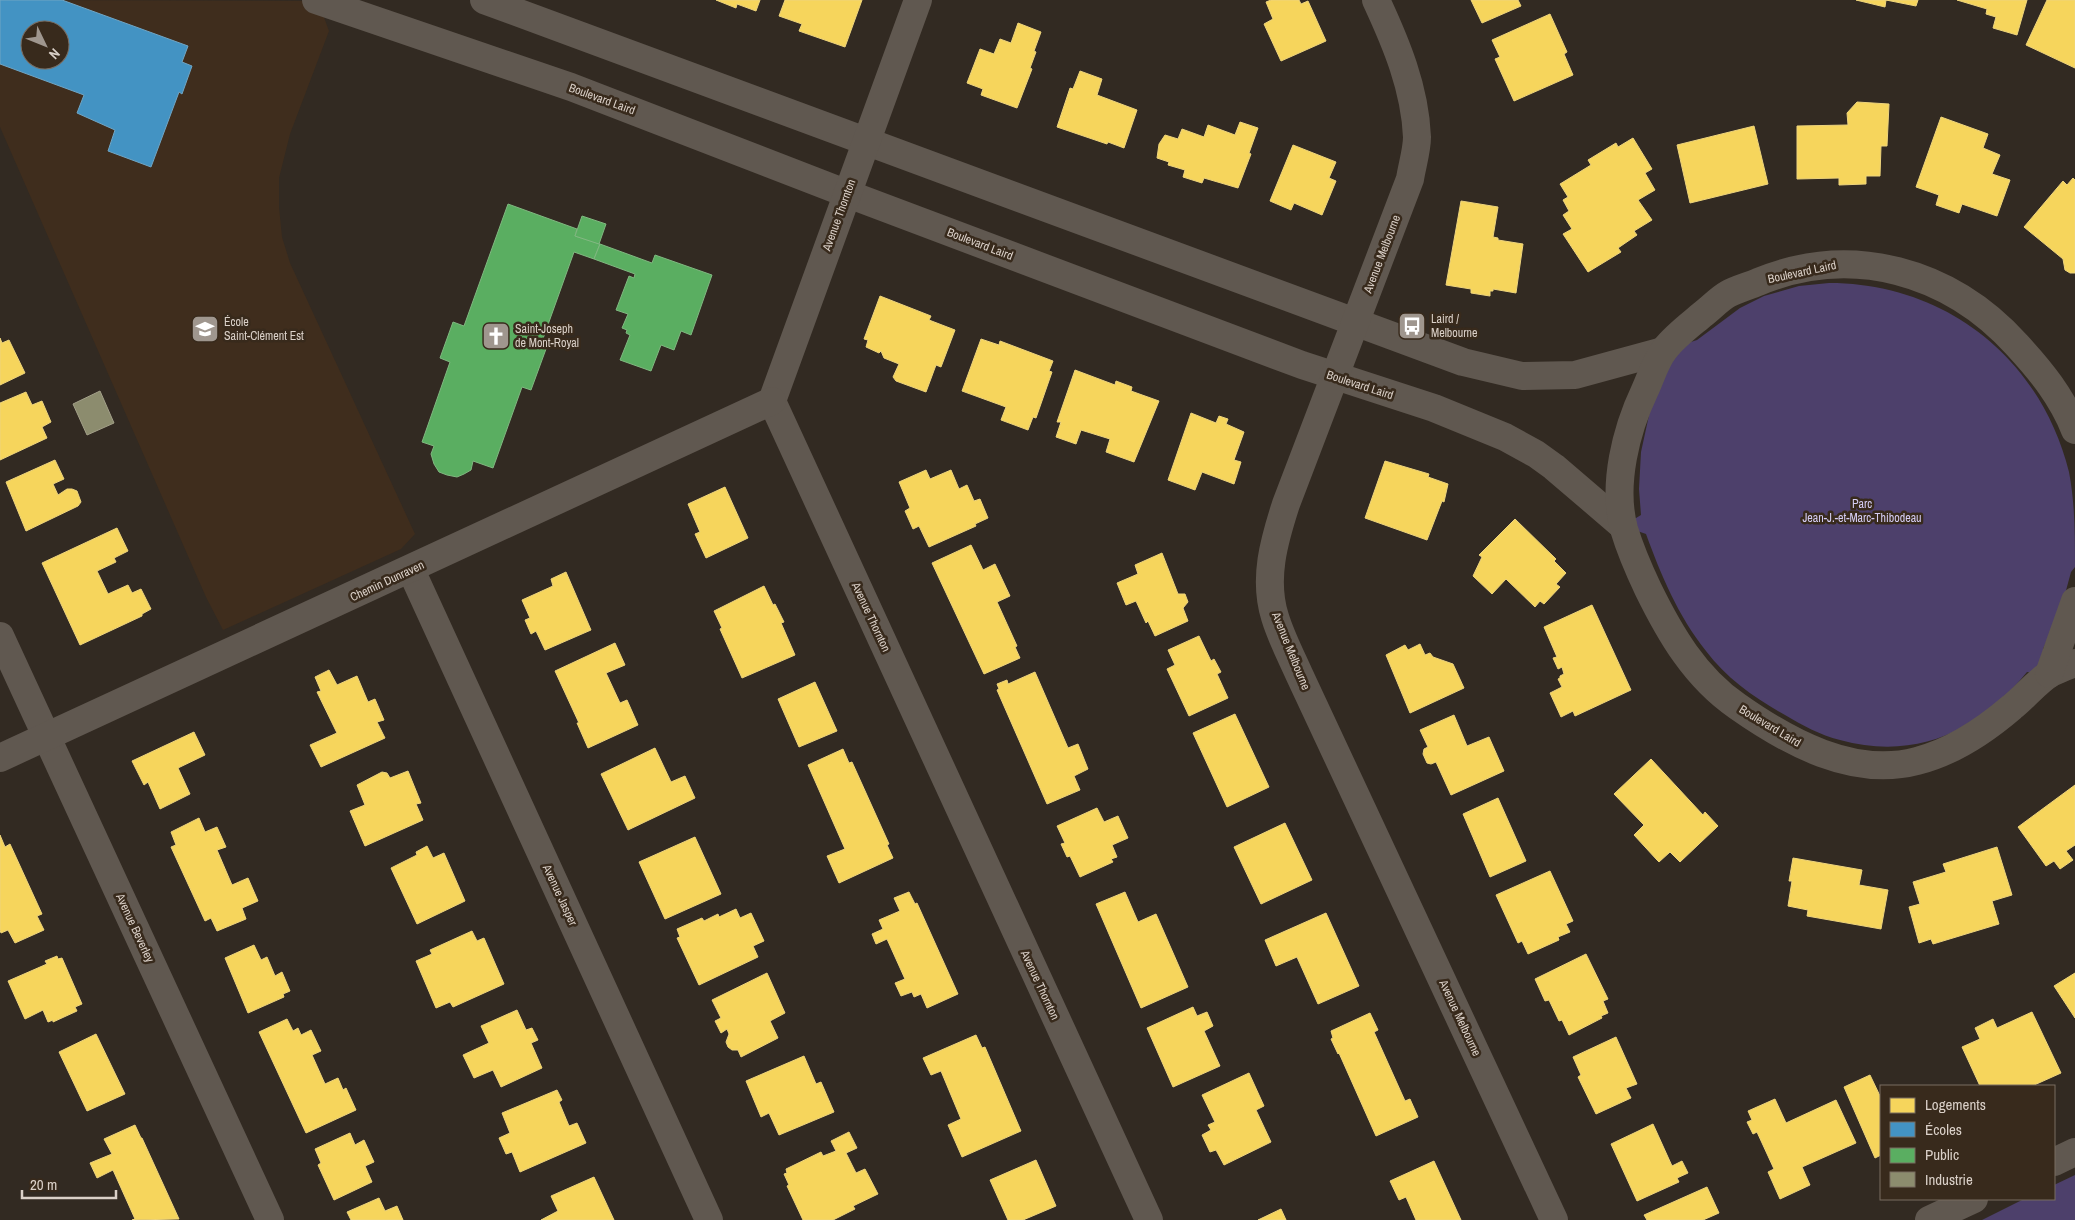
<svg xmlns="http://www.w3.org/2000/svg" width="2075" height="1220" font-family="'Archivo Narrow',sans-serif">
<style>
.built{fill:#3f2d1d;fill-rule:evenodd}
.green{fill:#4d406b}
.homes{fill:#f6d55c;stroke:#eed47c}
.schools{fill:#4393c3;stroke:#70a5c4;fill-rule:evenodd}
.public{fill:#5aae61;stroke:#80b880}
.industry{fill:#8c8c6e;stroke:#a3a089}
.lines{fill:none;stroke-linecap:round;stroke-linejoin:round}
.street{stroke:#605850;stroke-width:28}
.labels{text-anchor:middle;stroke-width:5;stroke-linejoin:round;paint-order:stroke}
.street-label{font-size:12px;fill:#dad0c8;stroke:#382a1c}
.poi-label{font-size:12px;fill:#dad0c8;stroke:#382a1c;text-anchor:start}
.park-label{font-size:12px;fill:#d5cdf4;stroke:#382a1c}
</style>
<rect width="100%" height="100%" fill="#322a22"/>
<path class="built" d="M0,0L318,1L329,31L290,134L279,178V207L282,237L290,263L415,534L401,549L223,630L206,597L0,127ZM30,30H60V60H30Z"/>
<g class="green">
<path d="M1829,283C1946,283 2041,359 2069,472C2075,503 2075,535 2075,567L2071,572L2061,609L2043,649L2049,674L2027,672C1979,731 1916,761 1840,740C1820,735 1802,725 1785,715C1756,699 1726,678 1706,651C1678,616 1661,575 1646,534L1623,526L1641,515L1639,489L1641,452L1663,351L1697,340L1740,308L1764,296L1799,286Z"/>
<polygon points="2075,1175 2075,1220 1982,1220 2024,1199 2054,1199 2054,1185"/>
</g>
<g class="homes">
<polygon points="716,0 760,0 756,11 737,4 736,8"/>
<polygon points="785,0 862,0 845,47 799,31 802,24 779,16"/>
<polygon points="1271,0 1299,0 1301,4 1308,1 1326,41 1281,61 1264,24 1273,19 1266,2"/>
<polygon points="1471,0 1518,0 1521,6 1482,23"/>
<polygon points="1856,0 1918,0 1916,6 1886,0 1885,7"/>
<polygon points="1957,0 2027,0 2017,35 1993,28 1996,17 1986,14 1987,9"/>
<polygon points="2047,0 2075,0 2075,68 2026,45"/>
<polygon points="1550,14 1567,52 1564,54 1573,75 1514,101 1495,59 1500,57 1492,40"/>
<polygon points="1018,23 1041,32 1034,51 1036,52 1030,68 1032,69 1017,108 981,95 983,89 967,83 980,49 994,54 1000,39 1011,43"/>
<polygon points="1080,71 1102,79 1097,95 1137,110 1124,148 1108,142 1107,144 1057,127 1070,88 1073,89"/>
<polygon points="1857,102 1889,104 1887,146 1881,146 1880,176 1866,176 1866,184 1839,185 1839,178 1797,179 1797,126 1848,125 1847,113"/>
<polygon points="1941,117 1988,134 1983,148 2000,155 1992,174 2010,180 1997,216 1962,204 1959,213 1936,205 1939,195 1916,187"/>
<polygon points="1240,122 1258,128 1249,153 1251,154 1238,188 1204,178 1202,183 1183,177 1185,170 1168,165 1169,162 1157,158 1159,144 1165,135 1178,139 1182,129 1204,137 1208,125 1235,135"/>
<polygon points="1754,126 1768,184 1690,203 1677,145"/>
<polygon points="1633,138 1652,169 1645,173 1655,190 1638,200 1652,220 1634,231 1637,235 1618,248 1621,252 1588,272 1563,234 1572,229 1563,215 1569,211 1563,200 1568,197 1560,184 1591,165 1588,160 1616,143 1618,147"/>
<polygon points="1293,145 1336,162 1329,178 1336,181 1322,215 1294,203 1291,210 1270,201"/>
<polygon points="2073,178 2075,180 2075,273 2070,273 2065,270 2063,259 2024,227 2063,181 2067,185"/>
<polygon points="1461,201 1498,207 1493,237 1498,238 1498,240 1523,244 1516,293 1493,289 1493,291 1490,291 1490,296 1471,293 1471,289 1446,285"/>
<polygon points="880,296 931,316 929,320 955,330 941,367 936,365 926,392 896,381 893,377 899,364 884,358 881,351 879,353 866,347 868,340 864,339"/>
<polygon points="0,338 2,343 9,340 25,373 0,385"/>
<polygon points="981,339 999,345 1000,341 1053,361 1049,371 1052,372 1036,418 1033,417 1028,430 1001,420 1006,407 962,391"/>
<polygon points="1075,370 1115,385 1116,381 1132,387 1131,391 1159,401 1134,462 1106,452 1110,439 1081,430 1076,444 1056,437 1061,422 1057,422"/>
<polygon points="26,392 32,405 42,401 51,422 42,427 47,438 0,460 0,403"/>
<polygon points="1191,413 1216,423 1219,416 1228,419 1226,424 1244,432 1234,460 1241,462 1234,484 1202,472 1195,490 1168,480"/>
<polygon points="55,460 64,479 53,484 58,495 67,489 72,489 77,491 81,502 78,506 26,531 6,482"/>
<polygon points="1385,461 1429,474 1428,477 1448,484 1444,502 1442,501 1427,540 1365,518"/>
<polygon points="926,470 930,479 951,470 959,489 967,485 974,501 980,499 988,518 975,524 976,526 929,547 919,526 913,529 905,511 910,508 899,482"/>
<polygon points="725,487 748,538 706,558 695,534 700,532 688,504"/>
<polygon points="1515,519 1556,559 1554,561 1566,573 1556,584 1560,587 1544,604 1540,601 1535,607 1506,579 1492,594 1473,576 1482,557 1479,555"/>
<polygon points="117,528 128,551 114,558 116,562 97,571 108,594 128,585 132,593 141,589 151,609 142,614 142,616 80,645 42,563"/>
<polygon points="971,545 983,570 995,564 1010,596 997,602 1017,646 1015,647 1020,658 984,674 932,563"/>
<polygon points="1162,553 1178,594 1185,594 1188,602 1183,608 1188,621 1155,636 1148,621 1146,623 1136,601 1126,605 1117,583 1138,574 1135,565"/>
<polygon points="566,572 591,630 545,650 536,631 531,634 525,620 530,618 522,600 553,586 551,579"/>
<polygon points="764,586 773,605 775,604 784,622 781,623 795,655 742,678 720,629 722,628 714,611"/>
<polygon points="1592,605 1631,690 1575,716 1573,711 1561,717 1550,693 1562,687 1558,679 1560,678 1560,676 1564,674 1562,667 1558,669 1553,658 1557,657 1544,627"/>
<polygon points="1199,636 1211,661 1214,659 1221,672 1217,674 1228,698 1189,716 1167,669 1175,665 1168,650"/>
<polygon points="615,643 625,665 606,673 620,703 627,700 638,725 588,748 577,723 579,723 555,671"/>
<polygon points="1420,644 1425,655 1430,653 1433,657 1453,664 1464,688 1410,713 1386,655 1405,645 1408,650"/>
<polygon points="329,670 337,685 357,676 368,702 375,699 384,720 377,722 385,738 321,767 310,745 337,733 317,692 321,691 315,677"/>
<polygon points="1035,672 1068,748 1078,744 1088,769 1074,776 1080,790 1047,804 997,690 999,689 997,684 1007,680 1008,684"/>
<polygon points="815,682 837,731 799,747 778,699"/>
<polygon points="1235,714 1269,787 1227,807 1193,733"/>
<polygon points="1454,715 1467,746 1489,737 1504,771 1451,795 1436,762 1431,764 1427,763 1423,754 1424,749 1428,747 1420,730"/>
<polygon points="194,732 205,755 178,768 190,794 160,809 148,782 144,785 132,761"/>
<polygon points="655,748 671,782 685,776 695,798 628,830 601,774"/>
<polygon points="843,749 849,763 852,762 889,844 887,845 893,858 839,883 827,856 845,849 808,765"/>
<polygon points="1651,759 1703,815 1705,812 1718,826 1680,862 1670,852 1659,862 1657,860 1634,835 1644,825 1614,794"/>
<polygon points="408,771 421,803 416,804 423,820 365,846 350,811 365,805 357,785 382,772 387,773 390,778"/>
<polygon points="2075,785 2075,845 2066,851 2073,860 2060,869 2054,861 2046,866 2018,827"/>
<polygon points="1498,798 1526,861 1490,877 1463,814"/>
<polygon points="1097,808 1104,822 1118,816 1128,838 1112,845 1117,857 1111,859 1113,862 1080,877 1070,856 1067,857 1061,844 1065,843 1057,826"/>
<polygon points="199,818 205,832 217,827 226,847 217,850 232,885 248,878 258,901 242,908 246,919 217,931 211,918 205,921 171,847 176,845 171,832"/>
<polygon points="1285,823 1312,880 1261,904 1234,847"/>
<polygon points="0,835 5,847 10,844 42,914 37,916 44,930 15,943 8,930 1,933 0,930"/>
<polygon points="695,837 721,894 665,919 639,862"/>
<polygon points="427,846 433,858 444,853 465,901 417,924 391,868 417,855 416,852"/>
<polygon points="1997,847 2012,895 1992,901 1999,924 1933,944 1931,939 1919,943 1909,907 1920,904 1913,882 1946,872 1943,864"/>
<polygon points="1793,858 1862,870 1859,885 1888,890 1881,929 1807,916 1808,910 1788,906 1792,881 1789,881"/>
<polygon points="1550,871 1573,921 1566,924 1570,932 1558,937 1559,940 1528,954 1522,941 1518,943 1496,895"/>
<polygon points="909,892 915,904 917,903 958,994 927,1008 921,994 914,997 912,992 901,996 895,983 905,979 887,939 876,944 872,934 883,929 879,920 900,911 894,898"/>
<polygon points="1125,892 1138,922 1156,914 1188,987 1141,1008 1096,904"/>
<polygon points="736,909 740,918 751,913 764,941 753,946 758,957 699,985 677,938 680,937 677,929 702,918 704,921 718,914 719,917"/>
<polygon points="1326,913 1359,986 1318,1004 1297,957 1276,966 1265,940"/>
<polygon points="472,931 477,941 484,938 504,984 453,1007 450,1002 436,1008 416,961 432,954 430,950"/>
<polygon points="254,945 261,960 267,957 275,976 282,972 290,991 283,994 284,997 248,1013 225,958"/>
<polygon points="1586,954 1608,999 1603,1001 1608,1013 1601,1016 1602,1018 1569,1035 1562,1020 1559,1021 1549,1000 1545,1001 1535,979"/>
<polygon points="57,956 58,959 62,958 82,1004 75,1007 77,1011 53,1022 53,1020 48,1022 43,1010 25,1019 8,981 47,964 45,961"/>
<polygon points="767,973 785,1013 770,1021 778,1038 741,1057 738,1050 732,1050 728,1047 726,1042 729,1034 727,1029 721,1033 715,1021 721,1018 712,1000"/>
<polygon points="2075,973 2075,1018 2054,986"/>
<polygon points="1193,1007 1197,1016 1207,1012 1213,1026 1204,1031 1220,1066 1173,1087 1147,1028"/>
<polygon points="517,1010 526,1030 532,1028 538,1040 531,1043 542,1068 501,1087 493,1070 474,1078 463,1055 489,1043 481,1026"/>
<polygon points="2032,1012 2061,1073 2032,1086 1980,1086 1962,1047 1980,1039 1975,1028 1993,1019 1997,1028"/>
<polygon points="1370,1013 1378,1030 1374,1032 1405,1101 1410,1099 1418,1117 1376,1136 1339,1053 1338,1054 1331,1039 1333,1038 1331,1031"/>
<polygon points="287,1019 293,1031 298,1028 301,1035 311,1030 321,1051 312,1055 325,1084 338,1078 343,1090 346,1088 356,1110 306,1133 259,1032"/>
<polygon points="96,1034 125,1094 87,1111 59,1052"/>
<polygon points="976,1035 982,1048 985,1047 1021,1131 962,1157 948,1125 961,1119 941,1071 931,1075 923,1058"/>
<polygon points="1616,1037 1637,1084 1626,1088 1631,1098 1596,1114 1578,1077 1581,1075 1573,1057"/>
<polygon points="804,1056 816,1084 821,1082 834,1112 779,1135 769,1113 761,1117 746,1081"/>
<polygon points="1249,1073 1264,1106 1256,1110 1271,1142 1224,1165 1216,1150 1210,1152 1202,1135 1211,1130 1208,1125 1215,1122 1202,1095"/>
<polygon points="1870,1075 1881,1098 1881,1155 1875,1158 1844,1087"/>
<polygon points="557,1090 562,1100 559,1102 569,1126 577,1123 586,1143 520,1172 512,1152 506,1154 499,1138 510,1133 502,1113"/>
<polygon points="1775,1099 1786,1123 1836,1100 1856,1143 1802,1167 1810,1185 1780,1199 1768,1172 1774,1169 1757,1132 1753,1134 1747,1122 1752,1120 1748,1111"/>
<polygon points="1653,1124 1672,1166 1682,1161 1688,1173 1677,1178 1679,1182 1637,1201 1611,1144"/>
<polygon points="135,1125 141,1138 142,1138 179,1219 132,1220 135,1219 113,1170 97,1178 90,1163 112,1154 104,1139"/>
<polygon points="849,1132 857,1148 846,1153 856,1173 865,1169 878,1194 853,1206 855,1209 833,1220 803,1220 787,1186 789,1185 784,1174 787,1173 786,1169 821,1152 823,1156 836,1151 831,1141"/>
<polygon points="350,1133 355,1145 364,1140 374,1162 365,1166 372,1182 334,1200 318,1165 321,1163 315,1149"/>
<polygon points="1036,1160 1056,1206 1023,1220 1008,1220 990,1180"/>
<polygon points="1434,1161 1461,1220 1416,1220 1406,1197 1399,1200 1390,1181"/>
<polygon points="594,1177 614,1220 541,1220 558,1211 551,1196"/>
<polygon points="1707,1187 1719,1213 1703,1220 1647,1220 1644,1215"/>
<polygon points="379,1198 385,1211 397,1206 403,1220 351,1220 347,1212"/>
<polygon points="1281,1209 1286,1220 1258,1220"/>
</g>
<path class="schools" d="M0,0H62L188,46L182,62L192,66L182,94L179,92L151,167L108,151L115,130L77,113L84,95L0,64ZM30,30H60V60H30Z"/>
<g class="public">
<polygon points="508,204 577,229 575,236 600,244 594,259 574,252 540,347 546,349 531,390 522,387 493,468 473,461 471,470 464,474 457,477 447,475 439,472 434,464 431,454 434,446 422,442 450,362 440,358 453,322 464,326"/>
<polygon points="582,216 606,224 599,244 575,236"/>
<polygon points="600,244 652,263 655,255 712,275 691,335 681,331 674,350 661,345 651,371 620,360 630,335 626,333 627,330 622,328 628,314 616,310 629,276 634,278 635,274 594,259"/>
</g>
<polygon class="industry" points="100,391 114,423 87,435 73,404"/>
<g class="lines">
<g class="street">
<polyline points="316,0 571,87 848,194 1302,365 1434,408 1505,437 1536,454 1554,467 1623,526"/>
<polyline points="484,0 1463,362 1522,376 1575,375 1663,351"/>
<polyline points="918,0 772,401 1149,1220"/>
<path d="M1376,0C1396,43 1415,88 1417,137C1417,150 1412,166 1410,179L1286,504C1274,541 1263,579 1275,617C1281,637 1291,656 1299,674L1554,1220"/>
<path d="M2075,430C2062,397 2041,371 2017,345C1950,271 1852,243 1758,282C1749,286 1737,289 1728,294C1719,299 1711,308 1703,314C1690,325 1675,336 1665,349C1656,360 1651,377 1645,390C1626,430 1612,485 1624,529C1630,549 1639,570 1648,589C1670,634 1695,677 1737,706C1788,742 1853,778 1917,761C1953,752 1984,731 2012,707C2025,697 2037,681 2051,673C2059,669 2067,666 2075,663"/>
<polyline points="411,570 709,1220"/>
<polyline points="0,636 270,1220"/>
<polyline points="2049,674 2075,601"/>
<polyline points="0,758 772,401"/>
<polyline points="2054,1162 2075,1152"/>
<polyline points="1929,1220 1974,1199"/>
</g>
</g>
<defs>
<g id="bus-square" transform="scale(1.4375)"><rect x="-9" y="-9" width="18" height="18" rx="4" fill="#9f968e" stroke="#382a1c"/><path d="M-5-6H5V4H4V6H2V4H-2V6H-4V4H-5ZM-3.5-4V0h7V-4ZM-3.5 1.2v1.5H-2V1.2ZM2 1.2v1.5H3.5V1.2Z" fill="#fff"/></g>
<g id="school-square" transform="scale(1.4375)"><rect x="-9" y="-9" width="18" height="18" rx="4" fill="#9f968e" stroke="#382a1c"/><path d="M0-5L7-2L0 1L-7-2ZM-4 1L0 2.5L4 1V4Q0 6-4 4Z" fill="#fff"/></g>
<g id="church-square" transform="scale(1.4375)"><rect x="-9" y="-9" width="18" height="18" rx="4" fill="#9f968e" stroke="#382a1c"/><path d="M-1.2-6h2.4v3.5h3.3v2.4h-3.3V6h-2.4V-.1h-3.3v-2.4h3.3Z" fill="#fff"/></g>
</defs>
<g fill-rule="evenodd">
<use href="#bus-square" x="1412" y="326"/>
<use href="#school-square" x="205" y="329"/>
<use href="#church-square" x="496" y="336"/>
</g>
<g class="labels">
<g class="street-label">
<text transform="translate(602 99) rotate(20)" y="4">Boulevard Laird</text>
<text transform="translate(839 215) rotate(-70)" y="4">Avenue Thornton</text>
<text transform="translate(980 244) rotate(21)" y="4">Boulevard Laird</text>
<text transform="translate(1382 254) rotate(-69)" y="4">Avenue Melbourne</text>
<text transform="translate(1802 272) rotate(-12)" y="4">Boulevard Laird</text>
<text transform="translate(1360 385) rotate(18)" y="4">Boulevard Laird</text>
<text transform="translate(387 581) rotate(-25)" y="4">Chemin Dunraven</text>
<text transform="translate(871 617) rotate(65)" y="4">Avenue Thornton</text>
<text transform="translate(1291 651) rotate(68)" y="4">Avenue Melbourne</text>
<text transform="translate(1770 726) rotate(31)" y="4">Boulevard Laird</text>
<text transform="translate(560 895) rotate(65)" y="4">Avenue Jasper</text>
<text transform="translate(135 928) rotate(65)" y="4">Avenue Beverley</text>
<text transform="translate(1040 985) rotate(65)" y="4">Avenue Thornton</text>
<text transform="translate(1460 1018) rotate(65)" y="4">Avenue Melbourne</text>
</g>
<g class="poi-label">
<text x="1431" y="323">Laird /<tspan x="1431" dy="14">Melbourne</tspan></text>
<text x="224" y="326">École<tspan x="224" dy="14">Saint-Clément Est</tspan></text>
<text x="515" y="333">Saint-Joseph<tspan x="515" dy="14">de Mont-Royal</tspan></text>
</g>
<g class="park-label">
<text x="1862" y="508">Parc<tspan x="1862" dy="14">Jean-J.-et-Marc-Thibodeau</tspan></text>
</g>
</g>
<rect x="1880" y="1085" width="175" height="115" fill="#382a1c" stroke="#796c61"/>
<rect x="1890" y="1098" width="25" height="15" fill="#f6d55c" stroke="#796c61"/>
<text x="1925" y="1110" font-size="15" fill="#dad0c8">Logements</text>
<rect x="1890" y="1122" width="25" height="15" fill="#4393c3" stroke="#796c61"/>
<text x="1925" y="1135" font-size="15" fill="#dad0c8">Écoles</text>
<rect x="1890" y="1148" width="25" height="15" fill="#5aae61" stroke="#796c61"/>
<text x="1925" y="1160" font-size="15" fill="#dad0c8">Public</text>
<rect x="1890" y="1172" width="25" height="15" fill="#8c8c6e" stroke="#796c61"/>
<text x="1925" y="1185" font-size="15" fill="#dad0c8">Industrie</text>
<g transform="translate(45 45) rotate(133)"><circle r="24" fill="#382a1c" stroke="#796c61"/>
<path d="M0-4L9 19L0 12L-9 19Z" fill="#9f968e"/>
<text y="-8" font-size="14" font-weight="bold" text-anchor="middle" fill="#dad0c8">N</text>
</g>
<path d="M22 1190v8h94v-8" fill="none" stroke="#dad0c8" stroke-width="2.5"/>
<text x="30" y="1190" font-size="15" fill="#dad0c8" stroke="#382a1c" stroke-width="4" paint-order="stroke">20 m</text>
</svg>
